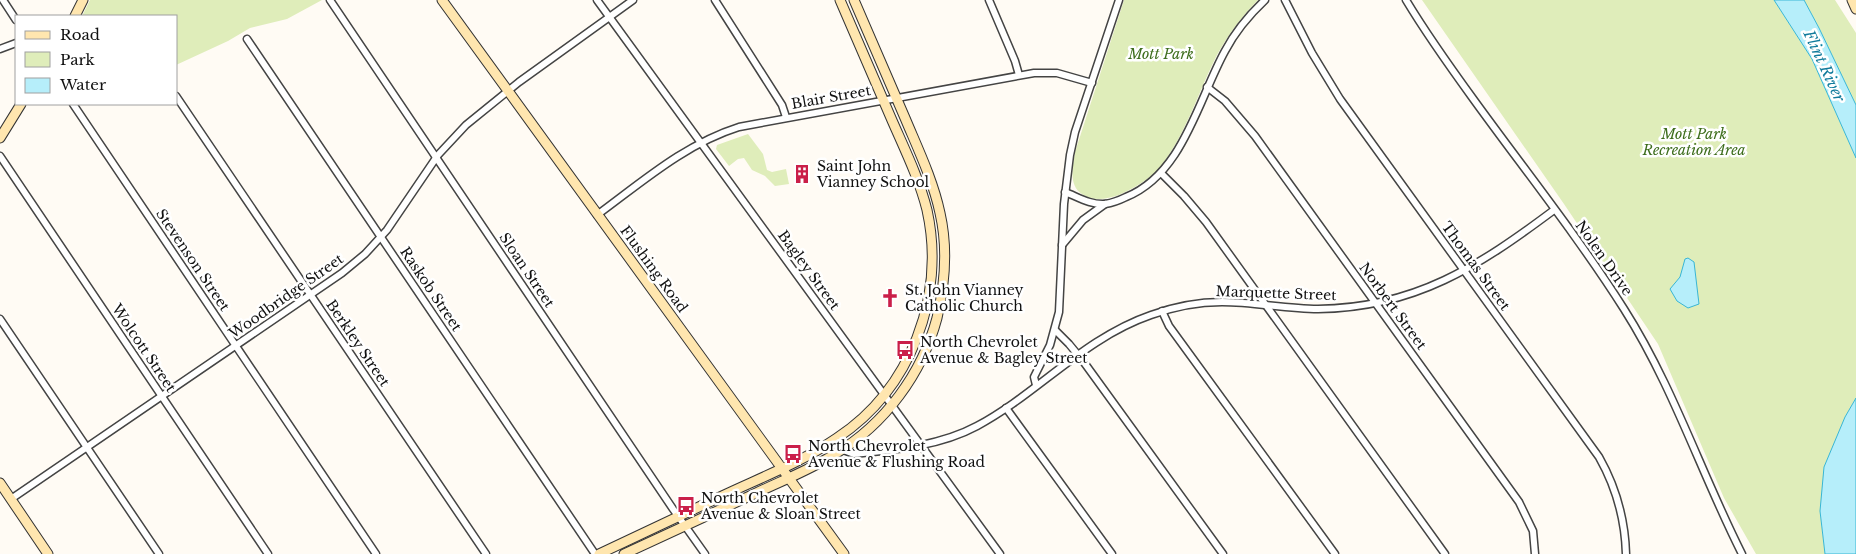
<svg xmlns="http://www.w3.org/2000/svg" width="1856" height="554" font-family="'Libre Baskerville',serif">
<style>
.green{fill:#dfedba}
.water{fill:#b6eefa;stroke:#38b6d5}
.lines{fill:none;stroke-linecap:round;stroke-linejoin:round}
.street-casing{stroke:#444;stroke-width:9}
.secondary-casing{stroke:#333;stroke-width:11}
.street{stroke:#fff;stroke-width:6}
.secondary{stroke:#ffe6af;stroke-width:9}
.labels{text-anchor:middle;stroke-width:5;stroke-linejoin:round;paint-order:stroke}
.park-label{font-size:14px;font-style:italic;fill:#3d6d1c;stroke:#fff}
.street-label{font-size:14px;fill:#111;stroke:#fff}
.poi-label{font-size:14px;fill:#111;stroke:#fff;text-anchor:start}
.water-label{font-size:15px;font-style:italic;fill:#117b9c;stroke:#fff}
</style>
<rect width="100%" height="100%" fill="#fffbf4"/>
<g class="green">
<polygon points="90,0 322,0 287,19 250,28 228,41 176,65 176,16 82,16"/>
<path d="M1124,0H1258C1242,16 1228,35 1217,55C1199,90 1185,137 1160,167C1149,180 1134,188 1119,195C1107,199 1093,202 1082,194C1068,185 1073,166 1075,152Z"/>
<polygon points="1422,0 1774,0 1812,59 1856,158 1856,398 1845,417 1820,511 1825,554 1756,554 1724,498 1658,344 1564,204"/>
<polygon points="1804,0 1835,0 1856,33 1856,105 1819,28"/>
<polygon points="748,134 763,154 767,170 772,172 786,169 789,184 775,186 765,176 752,170 744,158 738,159 729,166 716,149 717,145"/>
</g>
<g class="water">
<polygon points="1774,0 1804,0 1819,28 1856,105 1856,158 1812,59"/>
<polygon points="1688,258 1694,262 1699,304 1688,308 1677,301 1670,289 1680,277 1685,259"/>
<polygon points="1856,398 1856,554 1825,554 1820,511 1824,467 1845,417"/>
</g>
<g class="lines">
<g class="street-casing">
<g id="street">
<polyline points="3,0 16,20"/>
<polyline points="330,0 673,509 705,554"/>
<polyline points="597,0 1000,554"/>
<polyline points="715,0 782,105 786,117"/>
<polyline points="989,0 1015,61 1019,75"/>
<path d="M1285,0L1312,53L1340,99L1599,457C1616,487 1625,519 1626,554"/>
<path d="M1406,0C1427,35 1450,67 1474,100C1524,169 1579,238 1624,309C1673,386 1701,473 1742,554"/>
<polyline points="247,39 595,554"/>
<polyline points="0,49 16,43"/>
<polyline points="1207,87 1225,101 1255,136 1519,502 1533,531 1535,554"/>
<polyline points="176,96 486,554"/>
<polyline points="73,104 376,554"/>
<polyline points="0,156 268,554"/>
<polyline points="1161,173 1184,196 1206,222 1445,554"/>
<path d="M1065,192C1078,197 1090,205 1105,204C1112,203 1120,200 1126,197C1183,174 1198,100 1225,51C1235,32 1249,15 1265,0"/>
<path d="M597,215C642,182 685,144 739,127L1034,73H1057L1092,83"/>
<polyline points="1062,245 1083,220 1105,204"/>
<polyline points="1162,311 1169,326 1335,554"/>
<polyline points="0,319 159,554"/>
<polyline points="1055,330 1069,344 1083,361 1223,554"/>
<polyline points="1036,385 1034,377 1050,345 1059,312 1064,204 1070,155 1075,132 1119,0"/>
<polyline points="1006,408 1112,554"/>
<path d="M837,439L846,451L854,454C894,450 940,446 977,426C1037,394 1084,338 1151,315C1173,307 1198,302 1222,302C1254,302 1286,309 1318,309C1415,308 1479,266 1554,210"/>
<polyline points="11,499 342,273 365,254 387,230 438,155 466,125 519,82 633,0"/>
</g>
</g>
<g class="secondary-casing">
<g id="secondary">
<polyline points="442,0 844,554"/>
<polyline points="1852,0 1856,9"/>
<polyline points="75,16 83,0"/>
<polyline points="0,138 21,104"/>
<polyline points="0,483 48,554"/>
<path d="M599,554C640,535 681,515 722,496C760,478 802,462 837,438C911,389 946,296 927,210C919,178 904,148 891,118C874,79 857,39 840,0"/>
<path d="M624,554C667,534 711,514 754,494C781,481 810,470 835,454C885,424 922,374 937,318C945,284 948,248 940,213C933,180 918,149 905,118C888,79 871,39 854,0"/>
</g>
</g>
<use href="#street" class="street"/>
<use href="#secondary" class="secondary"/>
</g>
<defs>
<g id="building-bare" transform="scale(1.5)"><path d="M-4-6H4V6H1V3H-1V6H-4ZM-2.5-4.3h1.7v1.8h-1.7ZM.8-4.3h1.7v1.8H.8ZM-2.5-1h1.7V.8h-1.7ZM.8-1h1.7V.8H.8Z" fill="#ca1f49" stroke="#fff" stroke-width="2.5" paint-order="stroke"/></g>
<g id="church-bare" transform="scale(1.5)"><path d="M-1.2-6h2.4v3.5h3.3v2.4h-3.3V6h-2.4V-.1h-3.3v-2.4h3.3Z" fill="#ca1f49" stroke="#fff" stroke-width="2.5" paint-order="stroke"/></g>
<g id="bus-bare" transform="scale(1.5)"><path d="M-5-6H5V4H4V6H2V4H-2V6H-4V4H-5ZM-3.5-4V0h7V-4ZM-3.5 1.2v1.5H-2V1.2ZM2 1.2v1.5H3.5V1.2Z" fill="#ca1f49" stroke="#fff" stroke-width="2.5" paint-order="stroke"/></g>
</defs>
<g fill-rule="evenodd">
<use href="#building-bare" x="802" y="174"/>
<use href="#church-bare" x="890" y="298"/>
<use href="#bus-bare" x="905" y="350"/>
<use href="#bus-bare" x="793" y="454"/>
<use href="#bus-bare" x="686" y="506"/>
</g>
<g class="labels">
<g class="park-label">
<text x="1161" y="59">Mott Park</text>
<text x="1694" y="139">Mott Park<tspan x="1694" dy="16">Recreation Area</tspan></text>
</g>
<g class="street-label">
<text transform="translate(831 97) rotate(-10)" y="5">Blair Street</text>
<text transform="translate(1604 258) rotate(55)" y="5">Nolen Drive</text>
<text transform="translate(193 260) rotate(56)" y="5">Stevenson Street</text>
<text transform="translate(1476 266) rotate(54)" y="5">Thomas Street</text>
<text transform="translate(654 269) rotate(54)" y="5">Flushing Road</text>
<text transform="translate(527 270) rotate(56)" y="5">Sloan Street</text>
<text transform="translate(809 270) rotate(54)" y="5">Bagley Street</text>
<text transform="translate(431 289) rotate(56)" y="5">Raskob Street</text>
<text transform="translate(1276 293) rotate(2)" y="5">Marquette Street</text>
<text transform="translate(286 296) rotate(-35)" y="5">Woodbridge Street</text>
<text transform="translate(1393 306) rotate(54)" y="5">Norbert Street</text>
<text transform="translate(358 343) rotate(56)" y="5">Berkley Street</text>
<text transform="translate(144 348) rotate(56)" y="5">Wolcott Street</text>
</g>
<g class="poi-label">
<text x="817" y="171">Saint John<tspan x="817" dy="16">Vianney School</tspan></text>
<text x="905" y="295">St. John Vianney<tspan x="905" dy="16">Catholic Church</tspan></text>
<text x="920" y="347">North Chevrolet<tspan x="920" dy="16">Avenue &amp; Bagley Street</tspan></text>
<text x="808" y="451">North Chevrolet<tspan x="808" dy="16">Avenue &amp; Flushing Road</tspan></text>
<text x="701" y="503">North Chevrolet<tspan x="701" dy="16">Avenue &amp; Sloan Street</tspan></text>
</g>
<g class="water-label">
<text transform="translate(1824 66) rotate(65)" y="5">Flint River</text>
</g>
</g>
<rect x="15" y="15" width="162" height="90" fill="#ffffff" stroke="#a0a0a0"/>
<rect x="25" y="31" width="25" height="8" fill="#ffe6af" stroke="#a0a0a0"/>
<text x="60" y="40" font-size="15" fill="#111111">Road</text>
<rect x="25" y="52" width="25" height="15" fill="#dfedba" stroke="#a0a0a0"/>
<text x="60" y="65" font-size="15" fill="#111111">Park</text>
<rect x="25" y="78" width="25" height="15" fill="#b6eefa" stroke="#a0a0a0"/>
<text x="60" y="90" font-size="15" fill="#111111">Water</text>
</svg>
